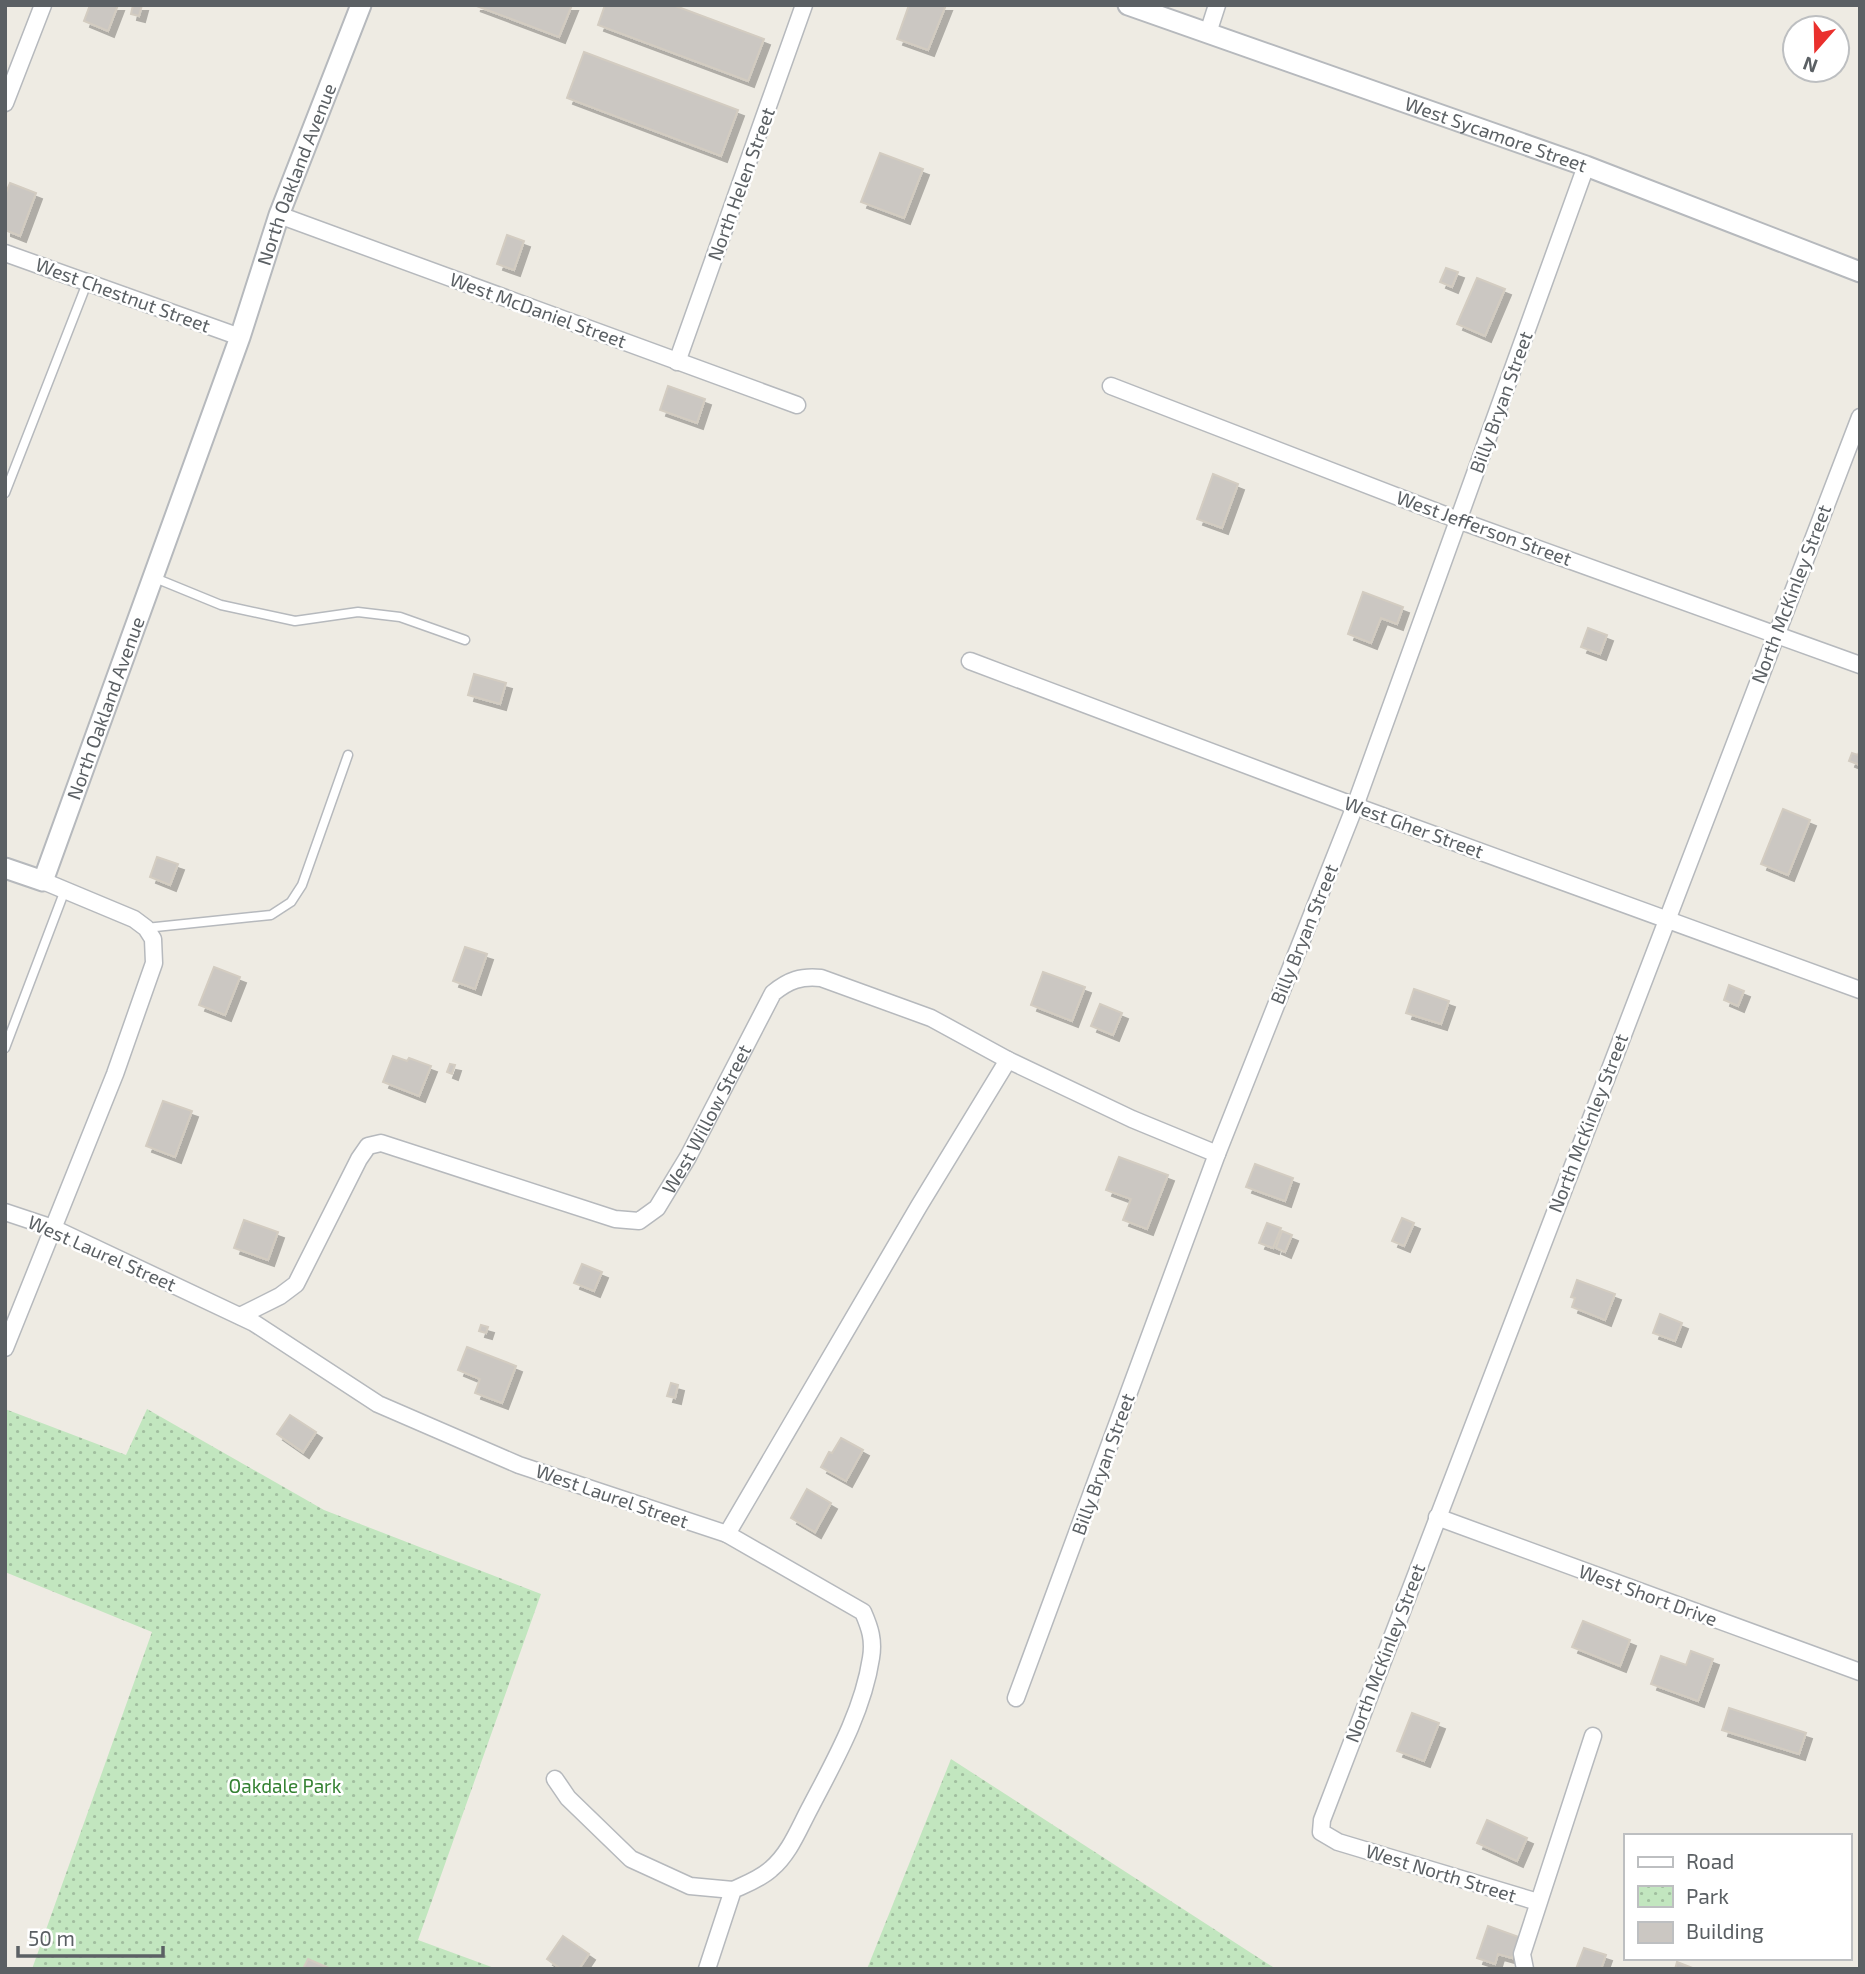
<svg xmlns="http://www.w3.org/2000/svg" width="1865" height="1974" font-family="'Exo 2',sans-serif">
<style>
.park{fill:url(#park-dots)}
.building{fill:#cbc7c2;stroke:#d3ccc1;stroke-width:2;filter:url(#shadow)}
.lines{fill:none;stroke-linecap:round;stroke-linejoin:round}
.service-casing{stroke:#b6b9bd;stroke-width:11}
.minor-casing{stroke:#b6b9bd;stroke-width:19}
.tertiary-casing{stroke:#b6b9bd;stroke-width:23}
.service{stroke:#fff;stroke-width:8}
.minor{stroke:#fff;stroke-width:16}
.tertiary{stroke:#fff;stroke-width:19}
.labels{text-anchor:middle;stroke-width:5;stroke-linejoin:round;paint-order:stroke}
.street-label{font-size:19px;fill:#5b6064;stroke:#fff}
.park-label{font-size:19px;fill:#358233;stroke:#fff}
</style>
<defs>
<pattern id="park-dots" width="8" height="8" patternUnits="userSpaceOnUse" patternTransform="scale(1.75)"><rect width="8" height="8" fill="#c2e6bf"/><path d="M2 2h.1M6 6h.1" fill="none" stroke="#a1be9f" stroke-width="1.8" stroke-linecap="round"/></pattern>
<filter id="shadow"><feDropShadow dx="6" dy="6" stdDeviation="0" flood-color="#0004"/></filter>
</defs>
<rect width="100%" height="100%" fill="#eeebe3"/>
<g class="park">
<polygon points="5,1409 126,1455 147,1409 324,1510 541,1594 418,1940 497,1969 32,1969 152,1632 5,1572"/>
<polygon points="951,1759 1276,1969 867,1969"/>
</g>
<g class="building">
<polygon points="90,5 118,5 108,31 84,21"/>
<polygon points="133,5 142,5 139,16 131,14"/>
<polygon points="474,5 572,5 559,37"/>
<polygon points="605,5 673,5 764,39 748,81 598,25"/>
<polygon points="909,5 946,5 928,50 897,39"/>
<polygon points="584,52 738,110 721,156 567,98"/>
<polygon points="880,153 923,169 904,218 861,202"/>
<polygon points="10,183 36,193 20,236 5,230 5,195"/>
<polygon points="507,235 524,241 514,270 497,264"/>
<polygon points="1446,268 1458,272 1452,287 1440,282"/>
<polygon points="1477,278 1505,289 1485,336 1457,324"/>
<polygon points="668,386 705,399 697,423 660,410"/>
<polygon points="1213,474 1238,484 1222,528 1197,519"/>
<polygon points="1363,592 1403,607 1397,624 1381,618 1371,643 1348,634"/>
<polygon points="1588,628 1607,635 1600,654 1581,647"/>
<polygon points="474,674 506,683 500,704 468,695"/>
<polygon points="1860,749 1860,765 1849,761 1852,753 1858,755"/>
<polygon points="1783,809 1810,820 1788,875 1761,864"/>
<polygon points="157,857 178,864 170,885 150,877"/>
<polygon points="465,947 487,954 475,989 453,981"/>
<polygon points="214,967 240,977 225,1015 199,1005"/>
<polygon points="1043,972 1085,987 1072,1021 1031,1005"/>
<polygon points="1729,985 1744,991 1738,1006 1724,1000"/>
<polygon points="1414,989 1449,1001 1441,1024 1406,1013"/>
<polygon points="1100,1004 1122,1013 1113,1035 1091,1026"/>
<polygon points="393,1056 407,1061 409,1058 431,1066 419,1096 383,1082"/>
<polygon points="450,1064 455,1065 452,1074 447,1072"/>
<polygon points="163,1101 192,1111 175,1157 146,1146"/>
<polygon points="1119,1157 1168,1175 1147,1229 1123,1220 1131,1199 1106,1190"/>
<polygon points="1255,1164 1293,1178 1285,1201 1246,1187"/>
<polygon points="1402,1218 1414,1223 1404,1246 1392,1241"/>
<polygon points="244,1220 278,1232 268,1260 234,1248"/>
<polygon points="1267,1223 1281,1228 1273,1248 1259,1243"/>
<polygon points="1282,1231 1292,1235 1285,1252 1276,1248"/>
<polygon points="582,1264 602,1272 594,1291 574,1283"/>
<polygon points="1577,1280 1615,1294 1605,1320 1572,1307 1575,1298 1571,1297"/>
<polygon points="1660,1314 1682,1323 1675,1341 1653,1333"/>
<polygon points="481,1325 488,1327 486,1333 479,1331"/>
<polygon points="467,1347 516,1366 502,1403 475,1393 480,1379 458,1370"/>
<polygon points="671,1383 678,1385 675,1398 667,1396"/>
<polygon points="290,1415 316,1432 303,1452 277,1434"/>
<polygon points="841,1438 863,1450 846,1481 821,1467 829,1452 832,1453"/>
<polygon points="807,1489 831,1503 815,1532 791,1518"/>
<polygon points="1583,1621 1630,1640 1620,1666 1572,1647"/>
<polygon points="1691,1651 1713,1659 1698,1701 1651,1684 1661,1656 1686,1665"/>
<polygon points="1729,1708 1806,1733 1799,1754 1722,1730"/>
<polygon points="1412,1713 1439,1723 1424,1761 1397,1751"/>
<polygon points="1487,1820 1527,1838 1517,1861 1477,1843"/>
<polygon points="1488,1926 1519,1937 1512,1958 1498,1954 1495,1964 1477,1958"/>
<polygon points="563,1936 589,1954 579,1969 561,1969 547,1959"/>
<polygon points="1584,1948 1606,1955 1601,1969 1576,1969"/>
<polygon points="308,1959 331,1969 303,1969"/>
<polygon points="1677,1962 1695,1969 1675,1969"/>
</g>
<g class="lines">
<g class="service-casing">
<g id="service">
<polyline points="5,493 87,283"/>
<polyline points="155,578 221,605 295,621 358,612 400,617 465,640"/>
<polyline points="146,928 271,915 291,902 302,885 348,755"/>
<polyline points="5,1048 65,890"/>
</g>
</g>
<g class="minor-casing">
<g id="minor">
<polyline points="1208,33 1217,5"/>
<polyline points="5,103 43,5"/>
<polyline points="279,215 797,405"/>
<polyline points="5,253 240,337"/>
<polyline points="677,362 804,5"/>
<polyline points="1111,386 1458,520 1860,665"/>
<polyline points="970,661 1355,806 1860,990"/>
<path d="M5,1212L53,1228L254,1323L378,1404L519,1465L727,1534L863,1612C870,1628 874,1640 871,1658C863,1711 835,1760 811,1806C799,1828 790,1853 771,1869C760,1879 746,1884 733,1890L707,1969"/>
<path id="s1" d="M240,1316L280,1296L296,1284L359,1159L368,1146L381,1143L615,1219L639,1221L657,1208L688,1157L773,993C789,980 801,976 821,978L931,1018L1008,1060L1132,1119L1217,1154"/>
<polyline points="5,1348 115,1074 154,963 153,939 146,928 134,919 43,881"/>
<polyline points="1437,1517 1860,1672"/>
<polyline points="727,1534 919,1206 1008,1060"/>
<polyline points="1016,1698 1217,1154 1355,806 1586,166"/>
<polyline points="555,1779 568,1798 631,1859 690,1886 733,1890"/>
<polyline points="1538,1902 1338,1842 1321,1832 1322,1820 1860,417"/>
<polyline points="1525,1969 1522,1954 1593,1736"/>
</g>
</g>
<g class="tertiary-casing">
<g id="tertiary">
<path id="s2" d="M1128,5L1586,166L1860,272"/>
<path id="s3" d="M5,868L43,881L240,337L279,215L361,5"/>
</g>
</g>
<use href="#service" class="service"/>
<use href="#minor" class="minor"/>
<use href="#tertiary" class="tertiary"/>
</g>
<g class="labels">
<g class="street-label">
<text dy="7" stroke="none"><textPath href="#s2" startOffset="390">West Sycamore Street</textPath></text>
<text dy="7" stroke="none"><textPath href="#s3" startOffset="791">North Oakland Avenue</textPath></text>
<text transform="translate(741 184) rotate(-70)" y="7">North Helen Street</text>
<text transform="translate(123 295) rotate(20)" y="7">West Chestnut Street</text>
<text transform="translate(538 310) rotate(20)" y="7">West McDaniel Street</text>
<text transform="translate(1501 402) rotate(-70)" y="7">Billy Bryan Street</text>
<text transform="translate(1484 528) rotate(20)" y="7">West Jefferson Street</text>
<text transform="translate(1791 594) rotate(-69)" y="7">North McKinley Street</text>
<text dy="7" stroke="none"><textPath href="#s3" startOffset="224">North Oakland Avenue</textPath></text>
<text transform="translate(1414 827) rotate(20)" y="7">West Gher Street</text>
<text transform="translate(1304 934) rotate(-68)" y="7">Billy Bryan Street</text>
<text dy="7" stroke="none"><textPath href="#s1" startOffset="628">West Willow Street</textPath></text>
<text transform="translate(1588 1123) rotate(-69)" y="7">North McKinley Street</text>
<text transform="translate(102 1253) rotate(24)" y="7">West Laurel Street</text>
<text transform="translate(1103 1464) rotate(-70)" y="7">Billy Bryan Street</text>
<text transform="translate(612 1496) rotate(19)" y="7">West Laurel Street</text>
<text transform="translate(1648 1595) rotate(20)" y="7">West Short Drive</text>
<text transform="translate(1385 1653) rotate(-69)" y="7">North McKinley Street</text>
<text transform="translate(1441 1873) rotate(17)" y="7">West North Street</text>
</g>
<g class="park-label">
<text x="285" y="1793">Oakdale Park</text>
</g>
</g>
<rect width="1865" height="1974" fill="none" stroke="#5b6064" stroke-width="14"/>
<rect x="1624" y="1834" width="228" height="126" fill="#ffffff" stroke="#bdbfc1" stroke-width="2"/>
<rect x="1638" y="1857" width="35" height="10" fill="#ffffff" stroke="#bdbfc1" stroke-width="2"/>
<text x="1686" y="1869" font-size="21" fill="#5b6064">Road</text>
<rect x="1638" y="1886" width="35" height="21" fill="url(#park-dots)" stroke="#bdbfc1" stroke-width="2"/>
<text x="1686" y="1904" font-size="21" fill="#5b6064">Park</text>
<rect x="1638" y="1922" width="35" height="21" fill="#cbc7c2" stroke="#bdbfc1" stroke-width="2"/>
<text x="1686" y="1939" font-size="21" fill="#5b6064">Building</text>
<g transform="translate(1816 49) rotate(200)"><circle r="33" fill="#ffffff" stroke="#bdbfc1" stroke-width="2"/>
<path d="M0-5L12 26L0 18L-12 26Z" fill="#ea302d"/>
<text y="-10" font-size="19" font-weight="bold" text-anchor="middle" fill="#5b6064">N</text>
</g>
<path d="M18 1946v10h145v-10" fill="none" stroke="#5b6064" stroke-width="3.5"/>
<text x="28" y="1946" font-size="21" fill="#5b6064" stroke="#ffffff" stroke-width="5" paint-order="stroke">50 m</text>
</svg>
